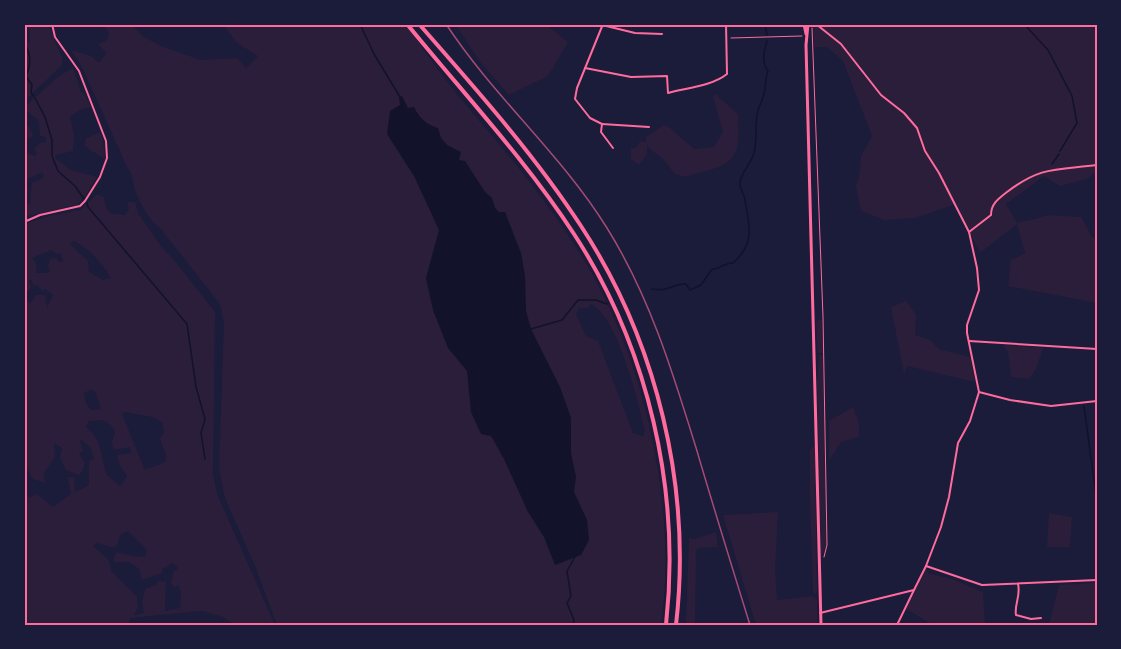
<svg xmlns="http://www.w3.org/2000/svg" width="1121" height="649" font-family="'Work Sans',sans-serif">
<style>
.green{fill:#2a1e3b;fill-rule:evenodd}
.water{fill:#12122b}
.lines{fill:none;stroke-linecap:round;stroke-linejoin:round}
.stream{stroke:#12122b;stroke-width:1.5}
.path{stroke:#ff6b9d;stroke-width:1}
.minor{stroke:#ff6b9d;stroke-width:2}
.secondary{stroke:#ff6b9d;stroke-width:3}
.motorway{stroke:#ff6b9d;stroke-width:4}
.rail{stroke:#a44b75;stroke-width:1.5}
.neatline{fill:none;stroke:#ff6b9d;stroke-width:2}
</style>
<rect width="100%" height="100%" fill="#1b1b3a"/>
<g class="green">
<polygon points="24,24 48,24 62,58 62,65 24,101 24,42 30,42 30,30"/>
<path d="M103,24H131L144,37L161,46L201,60L237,58L246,68L258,56L237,43L223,24H407C445,88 500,140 543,200C566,231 588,263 604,297C651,392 676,520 661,625H277L255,566L225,498L219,468L224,323L220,304L160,228C149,221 140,203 135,190C132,181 134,175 127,167L82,67L71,50L91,56L99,63L106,53L98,44L107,40L109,33ZM591,304C618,318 638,401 645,431L643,436L633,433L598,341L586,336L576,314L579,308H588Z"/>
<polygon points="455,24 545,24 568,42 548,76 509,95 481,63"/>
<polygon points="813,24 1097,24 1097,171 1087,179 1060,186 1044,176 1006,204 1017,223 1050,215 1081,217 1092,237 1097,241 1097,303 1008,286 1011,260 1025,253 1017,224 980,253 956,204 915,218 884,220 861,211 856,186 859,178 861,156 872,136 843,61 827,47 814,47"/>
<polygon points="73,68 81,92 83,92 91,107 79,110 70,117 74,135 73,151 56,155 55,158 71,170 97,177 87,193 77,205 24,217 24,191 25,189 29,190 25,197 26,204 30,204 32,183 39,180 44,176 42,172 24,181 24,152 35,156 37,153 34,149 40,143 46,142 46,137 40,136 39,121 28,112 24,114 25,121 33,134 31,138 24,137 24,108 59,76"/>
<path d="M715,94L738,114C740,153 739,164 698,173C691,175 683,179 676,174C671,171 668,164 664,160C658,154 652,152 647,145V154L639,165L631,159V149L637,147L640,141L646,142V137L664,125L670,128L694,149L714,147L723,132L713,96Z"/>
<polygon points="100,132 103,141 105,157 103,158 84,146 86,138"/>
<path d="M97,194L104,197L106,208L110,213L125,215L129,209L127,202H135L138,213L161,246L179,266L215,312L213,473L217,494L275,625H236L223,617L202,611L130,618L128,625H24V487L29,498L37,494L53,507L71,494L68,477H74L75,492L89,485V461L94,459L90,447L81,439L80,442L83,451L79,454L85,463L83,470L79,475L66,470L60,458L62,448L54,443L55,457L44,473L45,483L33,479L27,468L24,469V475L26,411L24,224L49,216L81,210ZM74,241C90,250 101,262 111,278L103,280L89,272L88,261L70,244ZM51,250L57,254L61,253L63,261L59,262L56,258L50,259L48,267L50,271L46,273H36V263L32,258ZM29,280H31L34,286L38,285L42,291L45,289L53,295L47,308L45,295H36L30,304L26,299V293L31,288ZM90,390L95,391L101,409L91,410L86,403L84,393ZM125,412L152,417L162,422L164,432L160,439L166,455L165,462L145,470L122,414ZM103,420L111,425L115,432L112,441L113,450L130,447L131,453L117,455L120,466L127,476L120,486L106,474C101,455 102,440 86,427L89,421ZM128,531L147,550L145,556C136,559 126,552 116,553L113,560L116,562H129L139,569L142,580L162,573V569L173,563L178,568L174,571L171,582L174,588L178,585L181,592L180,608L165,611L166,581L163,582L159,580L157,584L145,589L142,602L144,613L134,615L138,607L137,597L111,571L109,560L93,546L98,543L110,547H116L121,534Z"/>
<polygon points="906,301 916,315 915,335 930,340 939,349 970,357 975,382 907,366 904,374 891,307"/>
<polygon points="819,319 822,320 823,353 818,353 816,322"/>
<polygon points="1003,345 1043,348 1036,369 1029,379 1011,377 1008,352"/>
<polygon points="819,355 823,355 826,545 821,557 817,383"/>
<polygon points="853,407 859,423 859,437 841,442 829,460 829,421"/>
<polygon points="815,445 817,590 816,594 813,593 810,505 810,450"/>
<polygon points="778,512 775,570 777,600 813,596 817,599 817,625 756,625 723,515"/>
<polygon points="1049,513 1072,517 1070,547 1047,547"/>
<polygon points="716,532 718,548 715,547 698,548 696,550 695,625 686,625 689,538 695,539"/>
<polygon points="926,568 928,573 952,579 983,592 985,625 933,625 906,609"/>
<polygon points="1097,583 1097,625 1049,625 1059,585"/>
</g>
<path class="water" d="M402,96L408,108L414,107C419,118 427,125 438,128L441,138L447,145L461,152L459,160L465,161L485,192L492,198L495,208L499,212H505L521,253L525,276L526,311L531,329L560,387L571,418V453L576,477L574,492L587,520L589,540L581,555L555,565L544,537L528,512L504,459L491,436L481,434L471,412L467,371L448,348L433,310L426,278L439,230L414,176L387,134L390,111L400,105L399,98Z"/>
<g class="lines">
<g class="stream">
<polyline points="360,24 374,54 400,97"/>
<polyline points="765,24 767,35"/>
<polyline points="1024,24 1048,50 1072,96 1077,123 1060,151"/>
<path d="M24,43C31,53 31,65 26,76L32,85L31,92L33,96"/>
<polyline points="35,98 45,117 52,140 52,156 58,171 75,186 84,199"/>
<polyline points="1052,164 1059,154"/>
<polyline points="87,203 88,207 187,324 196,387 205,419 201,433 205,459"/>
<path d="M652,289C671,292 671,283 686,284L690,290L701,285L712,269C721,269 725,262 733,263C756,243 749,225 745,200C744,193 739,189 740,182C742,171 751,164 754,153C757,142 755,128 757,116C758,107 762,102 764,94C766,86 765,79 768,71C761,62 764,51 767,41"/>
<polyline points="531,329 562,320 578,300 596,300 607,304"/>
<polyline points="1084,406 1097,503"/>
<polyline points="573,625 574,620 567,603 571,596 567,571 575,557"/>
</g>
<g class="path">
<polyline points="812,28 823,317 827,545 824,557"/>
<polyline points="731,38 802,36"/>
</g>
<g class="minor">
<polyline points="598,24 635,33 662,34"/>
<polyline points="603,24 577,88 575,99 590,118 602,124 601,132 613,148"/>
<polyline points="816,24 841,44 881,95 904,113 917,128 925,151 939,173 969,232 977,268 979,290 967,325 967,333 979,392 970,421 958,443 949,497 941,527 926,566 914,590 820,613"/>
<path d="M585,68L631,77L667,76L668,93C686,88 712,86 727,74L726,24"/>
<polyline points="602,124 649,127"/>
<polyline points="24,222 40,215 80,206 85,201 100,177 107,158 106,141 79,71 55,37 52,24"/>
<path d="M969,232L991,215C991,204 998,199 1007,192C1041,166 1056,170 1097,165"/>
<polyline points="969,341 1097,349"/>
<polyline points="979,392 1010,400 1051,406 1097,401"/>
<polyline points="926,566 982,585 1097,580"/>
<path d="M1018,584C1021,596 1014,605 1016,615L1031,619L1041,618"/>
<polyline points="897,625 914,590"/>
</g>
<g class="secondary">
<polyline points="804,24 806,34"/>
<polyline points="808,24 806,45 821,625"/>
</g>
<g class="motorway">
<path d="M407,24C463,93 525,159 574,234C648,347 681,490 666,625"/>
<path d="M419,24C476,89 534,154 581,226C657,342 692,487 676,625"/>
</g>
<path class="rail" d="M446,24C494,97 561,154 607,228C650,297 673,373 697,451C714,509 732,567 750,625"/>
</g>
<rect width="1121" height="649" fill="none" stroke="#1b1b3a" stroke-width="51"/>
<rect x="26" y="26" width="1070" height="598" class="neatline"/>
</svg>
